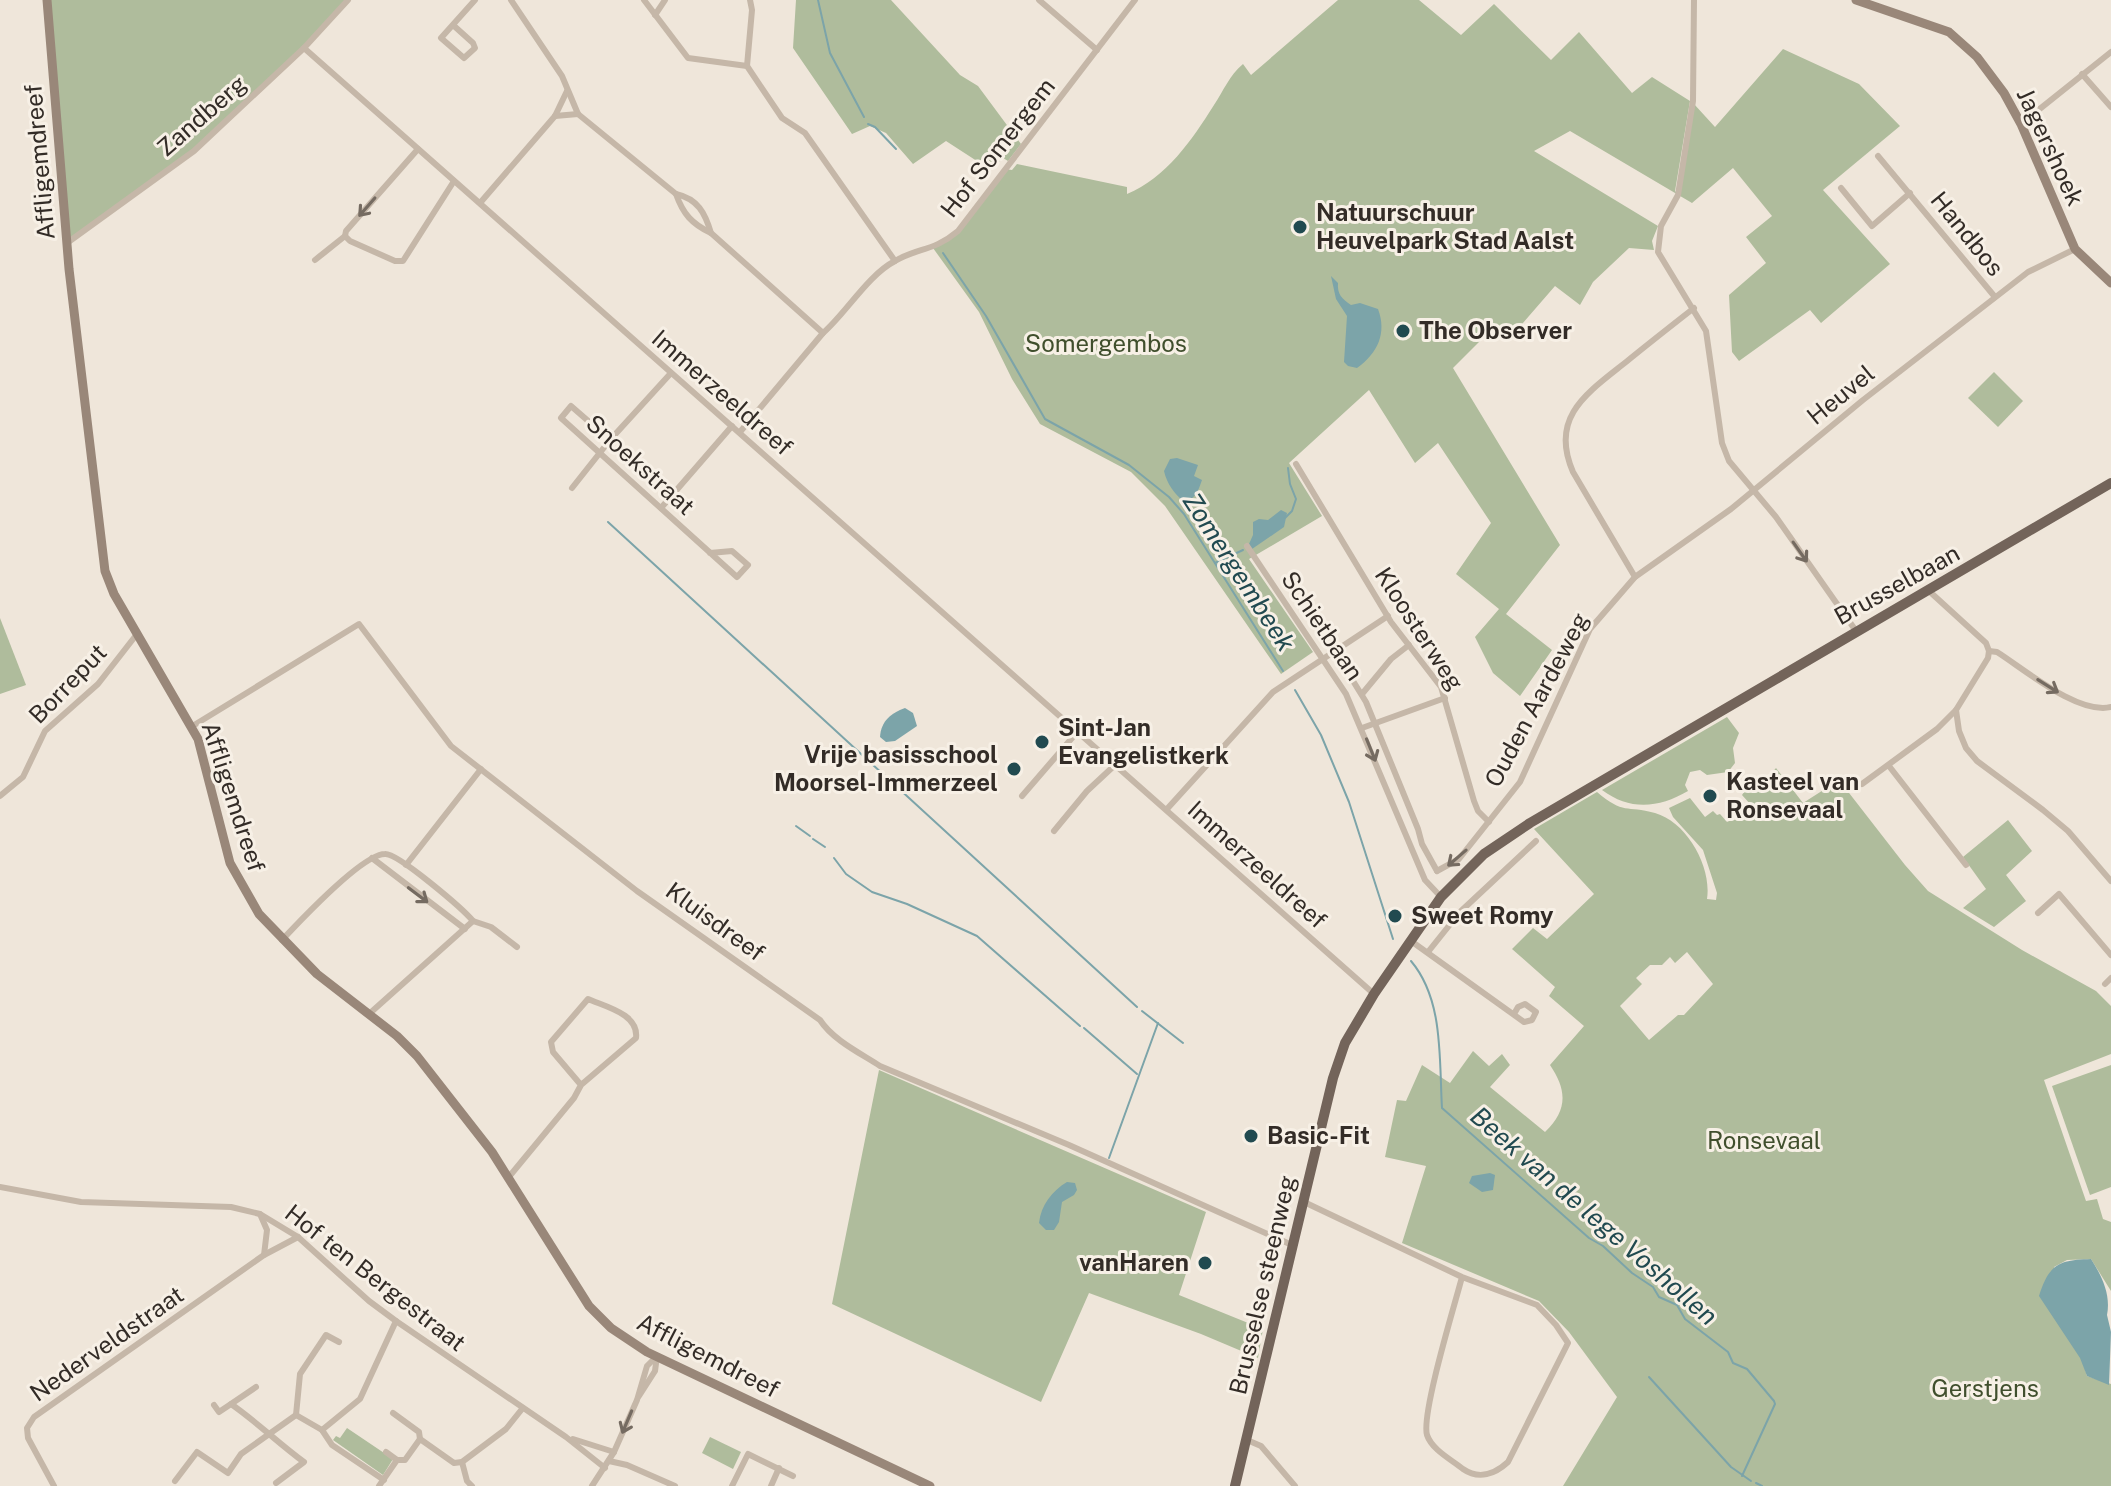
<svg xmlns="http://www.w3.org/2000/svg" width="2111" height="1486" font-family="'Public Sans',sans-serif">
<style>
.green{fill:#afbc9c;fill-rule:evenodd}
.water{fill:#7ca4a9}
.lines{fill:none;stroke-linecap:round;stroke-linejoin:round}
.stream{stroke:#7ca4a9;stroke-width:2}
.street{stroke:#c5b7a8;stroke-width:6}
.secondary{stroke:#998779;stroke-width:9}
.primary{stroke:#73645a;stroke-width:10}
.oneway{stroke:#756b61}
.poi-dot{fill:#214a50;stroke:#f7f0e6;stroke-width:3}
.labels{text-anchor:middle;stroke-width:6;stroke-linejoin:round;paint-order:stroke}
.street-label{font-size:24px;fill:#332c27;stroke:#f7f0e6}
.poi-label{font-size:24px;font-weight:bold;fill:#332c27;stroke:#f7f0e6;text-anchor:start}
.park-label{font-size:24px;fill:#404f2d;stroke:#f7f0e6}
.water-label{font-size:26px;font-style:italic;fill:#214a50;stroke:#f7f0e6}
</style>
<rect width="100%" height="100%" fill="#efe6da"/>
<g class="green">
<polygon points="47,0 348,0 304,48 194,151 67,243"/>
<polygon points="796,0 891,0 960,75 978,86 1021,144 1008,161 1003,158 996,165 983,165 946,141 913,164 886,133 870,126 852,134 793,48"/>
<path d="M1338,0H1419L1461,35L1494,4L1551,60L1579,32L1632,93L1652,77L1690,101L1675,191L1679,195L1694,104L1715,127L1783,49L1859,84L1900,126L1823,190L1890,264L1821,323L1810,310L1739,361L1732,352L1729,295L1766,263L1746,237L1772,216L1733,168L1692,203L1570,131L1534,151L1658,226L1652,241L1654,250L1629,248L1593,282L1580,305L1555,286L1509,339L1485,336L1453,368L1560,545L1506,614L1552,650L1520,696L1493,673L1475,637L1499,609L1456,574L1491,523L1438,443L1415,463L1369,390L1289,463L1322,516L1249,559L1313,652L1281,674L1165,506L1131,472L1040,424L1012,379L979,312L933,248L954,234L1005,169L1012,170L1017,164L1127,187V194C1166,178 1192,140 1214,105C1224,90 1229,76 1243,64L1251,75Z"/>
<polygon points="1994,372 2023,401 1998,427 1968,398"/>
<polygon points="0,618 26,685 0,694"/>
<path d="M1727,717L1739,733L1733,748L1735,763L1728,772L1707,775L1700,770L1690,772L1685,785L1688,791C1659,808 1630,811 1602,790Z"/>
<path d="M1776,768L1803,803L1839,780L1905,865L1928,891L2022,950L2096,991L2111,1006V1054L2044,1080L2086,1201L2097,1199L2103,1219L2111,1222V1291L2091,1259L2067,1260L2054,1267L2087,1376L2111,1384V1486H1563L1617,1397L1569,1332L1539,1301L1402,1243L1426,1166L1385,1157L1397,1100L1406,1101L1422,1065L1450,1083L1473,1051L1489,1066L1502,1054L1510,1065L1490,1087L1545,1132C1568,1110 1567,1090 1550,1065L1584,1026L1549,996L1555,987L1512,949L1533,928L1547,939L1594,894L1534,829L1597,792C1624,815 1626,805 1655,813C1687,822 1712,867 1707,899L1716,900L1717,893L1703,850L1673,817L1669,808L1690,798L1705,817L1713,811L1717,815L1720,814L1727,822C1739,816 1747,825 1751,805L1742,795L1754,778L1762,785ZM1687,952L1713,984L1684,1015H1678L1649,1040L1620,1006L1642,984L1636,978L1650,965H1662L1670,957L1675,963Z"/>
<polygon points="2008,820 2032,851 2006,875 2026,901 1994,927 1963,908 1986,889 1963,857"/>
<polygon points="2111,1065 2111,1187 2090,1195 2052,1086"/>
<polygon points="879,1070 1206,1212 1179,1295 1263,1329 1258,1358 1201,1334 1089,1293 1041,1402 832,1304"/>
<polygon points="347,1428 393,1459 383,1475 333,1440 336,1436 340,1438"/>
<polygon points="710,1437 741,1452 733,1469 702,1453"/>
</g>
<g class="water">
<path d="M1331,276L1338,283C1337,294 1342,299 1351,305L1360,303L1378,309C1387,333 1378,353 1357,368L1348,366L1344,362L1347,316L1336,299Z"/>
<path d="M1177,458L1198,465L1194,476L1202,480C1198,491 1196,499 1184,502C1174,493 1167,484 1164,471L1170,459Z"/>
<polygon points="1281,510 1287,513 1284,527 1252,549 1249,544 1253,535 1253,522 1259,519 1268,520"/>
<path d="M905,708L913,713L917,726L895,741L886,742L880,737C881,721 891,713 905,708Z"/>
<polygon points="1490,1173 1495,1175 1493,1190 1482,1192 1469,1183 1472,1176"/>
<path d="M1067,1182L1075,1183L1077,1190L1074,1195L1062,1202L1059,1222L1054,1230H1046L1039,1223C1041,1205 1052,1191 1067,1182Z"/>
<path d="M2091,1259C2102,1276 2111,1295 2107,1315L2111,1332L2109,1385L2087,1376L2080,1358L2039,1296C2049,1264 2059,1260 2091,1259Z"/>
</g>
<g class="lines">
<g class="stream">
<polyline points="818,0 830,53 864,117"/>
<polyline points="868,124 875,127 896,149"/>
<polyline points="943,253 986,316 1045,419 1129,465 1169,497 1184,514 1283,671"/>
<polyline points="1285,518 1292,511 1296,499 1290,484 1288,468"/>
<polyline points="608,522 1137,1007"/>
<polyline points="1215,563 1243,550"/>
<polyline points="1295,690 1321,735 1349,802 1393,939"/>
<polyline points="796,826 810,836"/>
<polyline points="813,839 825,847"/>
<polyline points="834,858 846,874 872,892 907,904 977,936 1080,1026"/>
<path d="M1411,961C1444,1000 1439,1059 1442,1108L1589,1238L1603,1246L1632,1273L1653,1287L1659,1297L1677,1305L1685,1319L1728,1352L1733,1363L1747,1369L1774,1401L1775,1404L1742,1476"/>
<polyline points="1142,1011 1183,1043"/>
<polyline points="1084,1028 1137,1074"/>
<polyline points="1109,1158 1158,1023"/>
<polyline points="1649,1377 1731,1467 1751,1481"/>
<polyline points="1756,1483 1762,1486"/>
</g>
<g class="street">
<path d="M511,0L562,76L578,114L676,194C698,199 705,213 711,233"/>
<polyline points="644,0 688,58 747,66 782,118 805,133 895,261"/>
<polyline points="1039,0 1097,50"/>
<polyline points="1694,0 1693,101 1678,195 1661,226 1658,252 1706,331 1722,443 1729,461 1776,517 1856,631"/>
<polyline points="655,15 665,0"/>
<polyline points="453,25 473,43 475,48 464,58 441,38 475,0"/>
<polyline points="304,48 1374,994"/>
<polyline points="747,66 752,10 750,0"/>
<polyline points="2082,74 2111,107"/>
<polyline points="555,116 578,114"/>
<polyline points="2021,124 2111,52"/>
<polyline points="418,149 346,231 345,236 350,241 395,261 403,261 454,181"/>
<polyline points="1878,156 1995,297"/>
<polyline points="1841,188 1872,226 1910,193"/>
<path d="M676,194C683,214 692,224 711,233L823,333"/>
<polyline points="480,203 555,116 567,91"/>
<polyline points="67,243 194,151 304,48 348,0"/>
<polyline points="315,260 345,236"/>
<path d="M740,432L823,333C846,313 868,275 895,261C919,247 933,252 958,231L1135,0"/>
<polyline points="610,440 571,406 561,418 737,577 748,565 732,551 710,553"/>
<polyline points="1296,464 1391,622 1441,687 1474,801 1478,811 1489,822"/>
<polyline points="572,488 610,440 671,373"/>
<polyline points="661,508 732,426"/>
<polyline points="1247,546 1346,694 1425,880 1441,897"/>
<path d="M1635,577L1573,472C1549,417 1587,393 1626,362C1648,344 1671,326 1694,308"/>
<path d="M1929,591L1986,643L1989,651L1997,652C2024,669 2078,715 2111,707"/>
<polyline points="1334,650 1366,702 1418,829 1422,844 1437,871"/>
<polyline points="1989,651 1988,658 1956,710 1959,731 1966,748 1977,761 2043,810 2068,831 2111,881"/>
<polyline points="1362,694 1391,659 1409,645"/>
<path d="M191,727L359,624L451,746L637,891L820,1020C833,1040 860,1053 880,1066L1069,1145L1292,1245"/>
<polyline points="1362,728 1445,698"/>
<polyline points="1889,766 1966,865"/>
<polyline points="1862,784 1937,729 1956,710"/>
<polyline points="0,796 23,777 45,731 98,684 137,634"/>
<polyline points="1022,796 1078,731"/>
<polyline points="1167,809 1273,692 1388,616"/>
<polyline points="1054,831 1087,791 1116,764"/>
<polyline points="372,858 465,929"/>
<polyline points="406,865 481,769"/>
<polyline points="1437,871 1459,859 1520,782 1590,629 1635,577 1731,509 1863,400 2028,272 2075,249"/>
<polyline points="2038,913 2059,894 2111,955"/>
<path d="M282,940C299,922 362,854 385,854C398,853 463,909 473,921"/>
<polyline points="1411,941 1524,1022 1532,1020 1536,1012 1525,1004 1518,1007 1514,1014"/>
<polyline points="1428,952 1460,912 1536,841"/>
<polyline points="2105,984 2111,978"/>
<polyline points="369,1014 473,921 491,927 517,947"/>
<path d="M508,1178L574,1098L581,1085L636,1038C639,1014 606,1007 588,999L551,1042L553,1052L581,1085"/>
<polyline points="0,1187 81,1202 231,1207 260,1214 298,1237 369,1301 396,1321 566,1437 605,1468"/>
<path d="M1304,1202L1462,1277L1537,1305L1556,1325L1568,1343L1508,1462C1495,1474 1479,1480 1463,1469C1452,1460 1432,1450 1427,1435C1421,1414 1455,1304 1462,1277"/>
<polyline points="260,1214 267,1230 264,1255"/>
<polyline points="639,1396 655,1371 657,1356"/>
<polyline points="231,1404 256,1387"/>
<path d="M214,1405L219,1412L231,1404C257,1422 278,1443 304,1462L276,1483"/>
<polyline points="393,1413 419,1432 420,1439"/>
<polyline points="296,1415 300,1374 326,1335 339,1342"/>
<polyline points="322,1430 360,1399 396,1321"/>
<polyline points="573,1439 614,1452"/>
<polyline points="1247,1440 1261,1446 1295,1486"/>
<polyline points="386,1452 397,1460 405,1460 420,1439 454,1463 462,1462 506,1429 522,1409"/>
<polyline points="609,1461 627,1465 675,1486"/>
<polyline points="462,1462 467,1481 472,1486"/>
<polyline points="175,1481 197,1452 228,1473 241,1454 296,1415 322,1430 332,1445 384,1480"/>
<polyline points="54,1486 28,1438 27,1428 34,1417 264,1255 298,1237"/>
<polyline points="379,1486 397,1460"/>
<polyline points="592,1486 614,1452 637,1400 647,1366 657,1356"/>
<polyline points="732,1486 748,1454 793,1476"/>
<polyline points="771,1486 779,1468"/>
</g>
<g class="secondary">
<polyline points="47,0 69,269 105,571 114,594 198,739 230,863 259,914 317,974 397,1036 417,1056 492,1152 589,1306 611,1328 647,1352 930,1486"/>
<polyline points="1856,0 1949,32 1977,57 2004,93 2021,124 2075,249 2111,283"/>
</g>
<polyline class="primary" points="1235,1486 1333,1078 1345,1043 1374,994 1441,897 1484,854 1530,823 2111,483"/>
</g>
<defs><path id="oneway-shaft" d="M-6 0H5M1.5-3L5.5 0L1.5 3" fill="none" stroke-width="1.6" stroke-linecap="round" stroke-linejoin="round" transform="scale(2)"/></defs>
<g class="oneway">
<use href="#oneway-shaft" transform="translate(367 207) rotate(131)"/>
<use href="#oneway-shaft" transform="translate(1800 552) rotate(55)"/>
<use href="#oneway-shaft" transform="translate(2048 686) rotate(32)"/>
<use href="#oneway-shaft" transform="translate(1371 750) rotate(68)"/>
<use href="#oneway-shaft" transform="translate(1457 858) rotate(139)"/>
<use href="#oneway-shaft" transform="translate(418 895) rotate(37)"/>
<use href="#oneway-shaft" transform="translate(627 1422) rotate(113)"/>
</g>
<g class="poi-dot">
<circle cx="1300" cy="227" r="8"/>
<circle cx="1403" cy="331" r="8"/>
<circle cx="1042" cy="742" r="8"/>
<circle cx="1014" cy="769" r="8"/>
<circle cx="1710" cy="796" r="8"/>
<circle cx="1395" cy="916" r="8"/>
<circle cx="1251" cy="1136" r="8"/>
<circle cx="1205" cy="1263" r="8"/>
</g>
<g class="labels">
<g class="street-label">
<text transform="translate(202 116) rotate(-41)" y="8">Zandberg</text>
<text transform="translate(2050 147) rotate(65)" y="8">Jagershoek</text>
<text transform="translate(998 148) rotate(-52)" y="8">Hof Somergem</text>
<text transform="translate(40 162) rotate(-95)" y="8">Affligemdreef</text>
<text transform="translate(1967 234) rotate(51)" y="8">Handbos</text>
<text transform="translate(722 393) rotate(41)" y="8">Immerzeeldreef</text>
<text transform="translate(1841 395) rotate(-39)" y="8">Heuvel</text>
<text transform="translate(640 465) rotate(42)" y="8">Snoekstraat</text>
<text transform="translate(1897 585) rotate(-29)" y="8">Brusselbaan</text>
<text transform="translate(1322 626) rotate(56)" y="8">Schietbaan</text>
<text transform="translate(1419 629) rotate(57)" y="8">Kloosterweg</text>
<text transform="translate(68 684) rotate(-46)" y="8">Borreput</text>
<text transform="translate(1537 700) rotate(-62)" y="8">Ouden Aardeweg</text>
<text transform="translate(233 797) rotate(72)" y="8">Affligemdreef</text>
<text transform="translate(1257 865) rotate(42)" y="8">Immerzeeldreef</text>
<text transform="translate(715 922) rotate(36)" y="8">Kluisdreef</text>
<text transform="translate(375 1278) rotate(38)" y="8">Hof ten Bergestraat</text>
<text transform="translate(1263 1285) rotate(-77)" y="8">Brusselse steenweg</text>
<text transform="translate(107 1344) rotate(-35)" y="8">Nederveldstraat</text>
<text transform="translate(708 1356) rotate(27)" y="8">Affligemdreef</text>
</g>
<g class="poi-label">
<text x="1316" y="221">Natuurschuur<tspan x="1316" dy="28">Heuvelpark Stad Aalst</tspan></text>
<text x="1419" y="339">The Observer</text>
<text x="1058" y="736">Sint-Jan<tspan x="1058" dy="28">Evangelistkerk</tspan></text>
<text x="998" y="763" text-anchor="end">Vrije basisschool<tspan x="998" dy="28">Moorsel-Immerzeel</tspan></text>
<text x="1726" y="790">Kasteel van<tspan x="1726" dy="28">Ronsevaal</tspan></text>
<text x="1411" y="924">Sweet Romy</text>
<text x="1267" y="1144">Basic-Fit</text>
<text x="1189" y="1271" text-anchor="end">vanHaren</text>
</g>
<g class="park-label">
<text x="1106" y="352">Somergembos</text>
<text x="1764" y="1149">Ronsevaal</text>
<text x="1985" y="1397">Gerstjens</text>
</g>
<g class="water-label">
<text transform="translate(1239 572) rotate(57)" y="9">Zomergembeek</text>
<text transform="translate(1594 1216) rotate(41)" y="9">Beek van de lege Voshollen</text>
</g>
</g>
</svg>
